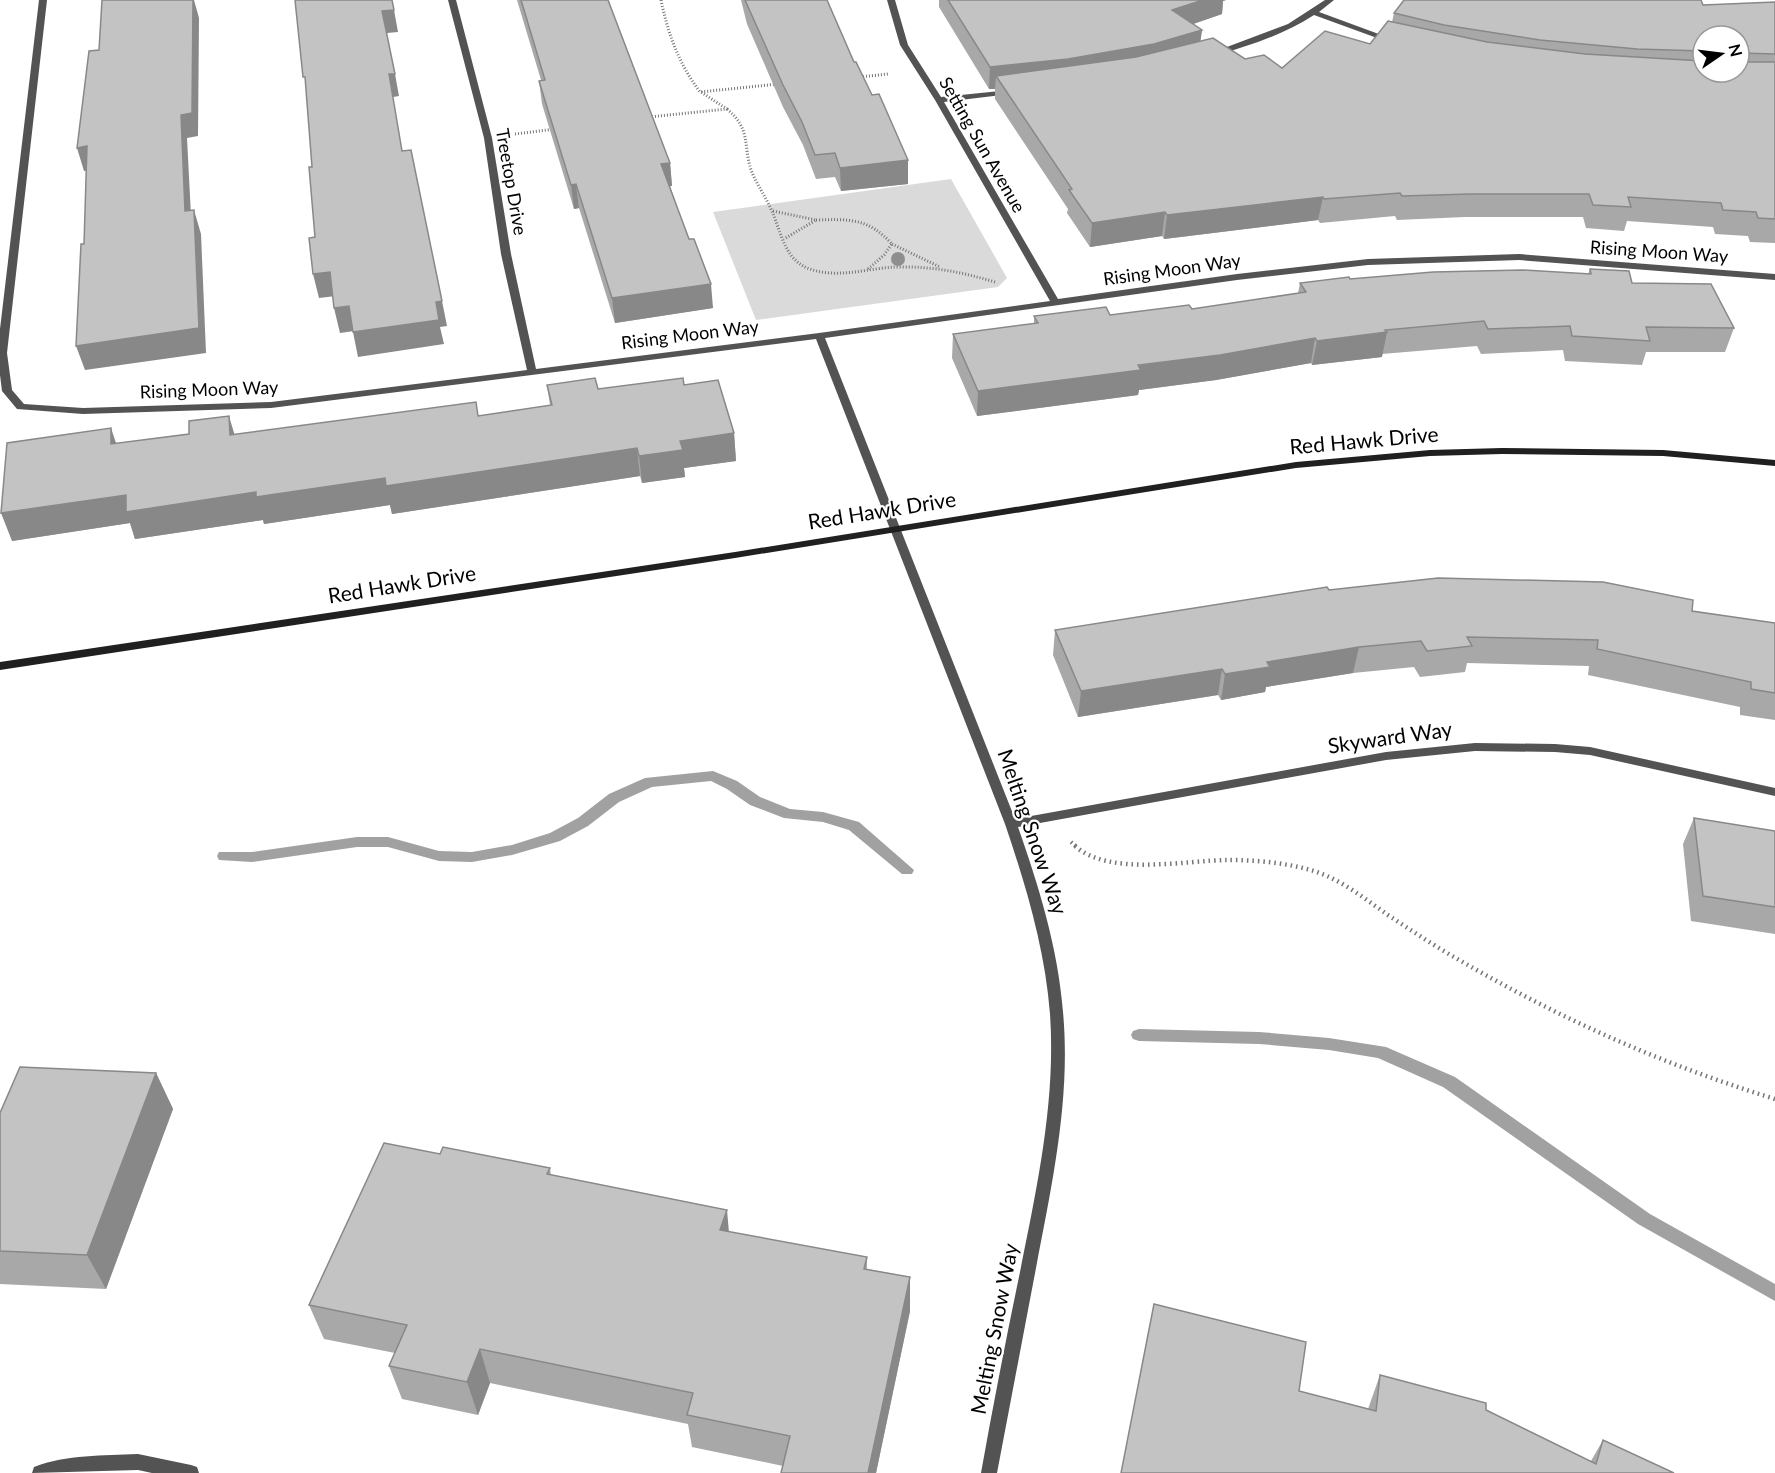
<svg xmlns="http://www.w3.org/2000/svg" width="1775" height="1473" font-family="Lato,sans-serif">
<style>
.green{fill:#dadada}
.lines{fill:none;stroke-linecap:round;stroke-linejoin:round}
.stream{fill:#a1a1a1;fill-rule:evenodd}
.path-far2{stroke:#757575;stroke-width:3;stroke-dasharray:1 2;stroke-linecap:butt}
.path-far1{stroke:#757575;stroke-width:4;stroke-dasharray:1.5 3;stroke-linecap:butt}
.path{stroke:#757575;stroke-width:4.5;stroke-dasharray:1.5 4;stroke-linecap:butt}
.street{fill:#535353;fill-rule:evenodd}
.secondary{fill:#202020;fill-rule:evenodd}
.tree{fill:#8e8e8e}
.wall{fill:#a8a8a8;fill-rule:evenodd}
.shaded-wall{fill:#888}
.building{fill:#c3c3c3;stroke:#888;stroke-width:1.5}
.labels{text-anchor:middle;stroke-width:4.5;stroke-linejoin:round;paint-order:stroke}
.far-street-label{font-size:18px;fill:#000;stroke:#fff}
.street-label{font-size:21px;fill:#000;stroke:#fff}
</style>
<rect width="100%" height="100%" fill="#fff"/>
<polygon class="green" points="951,179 1007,278 998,287 756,320 713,212"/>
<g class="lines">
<g class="stream">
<polygon points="713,771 737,781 760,797 790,809 823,812 859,822 914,870 912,874 902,874 849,830 823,822 784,818 750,805 727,789 711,781 652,787 619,802 588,826 560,841 512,855 472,862 439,861 388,847 357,847 252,862 219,860 217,856 219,852 252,852 357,837 388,837 439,851 472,852 512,845 550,833 578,818 609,794 645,778"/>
<polygon points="1139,1029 1259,1032 1329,1038 1386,1047 1455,1077 1650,1214 1775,1284 1775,1301 1638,1224 1443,1087 1378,1058 1329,1050 1259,1044 1139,1041 1133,1039 1131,1035 1133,1031"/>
</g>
<g class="path-far2">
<path d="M661,0C668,34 679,64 700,92L778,84"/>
<polyline points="860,77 888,74"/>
<path d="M727,109C751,129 743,144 751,170C756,183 764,194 770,207C781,229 783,260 810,269C837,279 869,268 896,267C931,266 962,272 995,282"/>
<polyline points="649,117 727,109 701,92"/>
<polyline points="515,134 555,129"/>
<polyline points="773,211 816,220 784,239"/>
<path d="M816,220C850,219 868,218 892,244L884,255L868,269"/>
<polyline points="892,244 940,267"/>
</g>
<polyline class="path-far1" points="1071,842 1077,847"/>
<path class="path" d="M1075,846C1110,877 1186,860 1229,860C1258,860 1287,863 1314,871C1342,880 1365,899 1388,915C1412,931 1436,947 1461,961C1561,1019 1664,1065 1775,1099"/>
<g class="street">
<path d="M39,0H47L7,353L12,390L24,404L83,408L271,402L527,370L501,254L484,138L448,0H456L492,138L511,254L536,369L819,333L1050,301L935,100L900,45L887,0H895L908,45L941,97L1010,90L1014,92L1010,94L944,102L1058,299L1237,274L1368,259L1519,254L1775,274V280L1519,260L1368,265L1237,280L825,338L1015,819L1386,752L1475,743L1555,744L1590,747L1775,788V796L1590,755L1555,752L1475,751L1386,760L1018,827C1039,887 1058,948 1063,1012C1071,1098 1052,1184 1036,1268C1023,1336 1010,1405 997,1473H981C993,1406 1006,1339 1020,1272C1037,1187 1056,1101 1050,1014C1045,949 1026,886 1005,824L816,339L271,408L83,414L17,409L2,391L0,375V329Z"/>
<path d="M1325,0H1334L1319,12L1395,40L1388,42L1314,15C1285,34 1251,45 1218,55L1211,53L1288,24Z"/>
<path d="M138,1454L191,1465L197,1467L199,1473H152L138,1470L32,1473L34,1467C67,1454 103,1456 138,1454Z"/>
</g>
<polygon class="secondary" points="1502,448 1663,450 1775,460 1775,466 1663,456 1502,454 1430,456 1296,468 735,558 0,670 0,662 735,552 1296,462 1430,450"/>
</g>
<circle class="tree" cx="898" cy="259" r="7"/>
<g class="wall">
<polygon points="517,0 608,0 670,163 672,186 670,186 713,308 615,323 579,208 574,209 542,104 539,81 541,80"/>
<polygon points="741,0 828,0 828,2 854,62 908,184 841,191 835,177 816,179 803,145 783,107 747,24"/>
<path d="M939,0H1226L1223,1L1222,14L1193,24L1202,30L1200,41L1245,59L1282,68L1370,44L1392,22L1394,13L1703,5L1775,2V243L1750,242L1748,236L1715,234L1713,227L1627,221L1624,231L1586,228L1583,217H1465L1397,220L1395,216L1320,223L1318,220L1164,239L1162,236L1090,247L1067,213L1068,209L995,99V89H989L939,7ZM1703,36H1739V72H1703Z"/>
<polygon points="1590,269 1632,283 1734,328 1725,352 1646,352 1642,365 1565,361 1563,350 1481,354 1477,346 1382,354 1382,357 1312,365 1311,363 1216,380 1139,390 1138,395 977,416 952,358 953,334 1034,324 1034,316 1110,315 1192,309 1298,293 1300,283 1350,279 1588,274"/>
<polygon points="547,385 598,389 684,385 734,433 736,461 684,468 685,477 642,483 640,476 392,514 390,505 264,524 263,520 135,539 130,523 12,541 116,444 479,416 550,405"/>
<polygon points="1329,590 1692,611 1775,623 1775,720 1740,715 1740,707 1588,675 1589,666 1467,663 1465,672 1420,677 1414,667 1353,673 1266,687 1265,692 1221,700 1218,695 1078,717 1053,655 1055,630"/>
<polygon points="1694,818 1775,831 1775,934 1691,921 1683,844"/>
<polygon points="156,1073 173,1109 106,1289 0,1284 0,1113"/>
<polygon points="440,1154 550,1168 551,1175 729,1232 867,1257 867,1269 910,1277 910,1311 876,1473 781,1473 783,1466 692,1447 688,1424 490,1383 478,1415 402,1399 389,1366 395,1353 324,1339 309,1305"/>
<polygon points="1380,1375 1486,1410 1591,1461 1603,1440 1674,1473 1121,1473 1299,1391 1368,1409"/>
</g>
<g class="shaded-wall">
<polygon points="193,0 194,0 199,18 198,136 187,138 192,235 185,211 181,115"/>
<polygon points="1203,0 1226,0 1223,1 1222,14 1170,32 1172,10"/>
<polygon points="394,10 398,32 387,33 382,11"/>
<polygon points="1202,30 1199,52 996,76 995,89 989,89 990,67"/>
<polygon points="389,74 395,74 399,96 393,97"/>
<polygon points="87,146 94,170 84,171 77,148"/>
<polygon points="908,160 908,184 841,191 840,168"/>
<polygon points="670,163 672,186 663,187 661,164"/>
<polygon points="576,184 579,208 574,209 571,185"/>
<polygon points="1323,197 1318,220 1164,239 1167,215"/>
<polygon points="194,210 201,234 206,353 85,370 76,346"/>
<polygon points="1165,212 1162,236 1090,247 1092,223"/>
<polygon points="330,272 336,296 319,298 313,274"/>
<polygon points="711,284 713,308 615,323 612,298"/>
<polygon points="442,301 447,326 440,327 444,344 358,357 353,332 436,302"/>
<polygon points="349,306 354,331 340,333 334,308"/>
<polygon points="1387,332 1382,357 1312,365 1317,341"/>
<polygon points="1315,338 1311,363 1216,380 1139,390 1138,395 977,416 978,391"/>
<polygon points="229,416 237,443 230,435"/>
<polygon points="111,428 120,455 111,444"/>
<polygon points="734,433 736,461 684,468 685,477 642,483 639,456 680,441"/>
<polygon points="637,448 640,476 392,514 390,505 264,524 263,520 135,539 130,523 12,541 1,513 126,495 256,492"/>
<polygon points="1359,647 1353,673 1266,687 1265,692 1221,700 1225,674 1267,662"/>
<polygon points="1222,669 1218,695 1078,717 1081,691"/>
<polygon points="156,1073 173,1109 106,1289 87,1255"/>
<polygon points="727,1210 730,1244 720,1230"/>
<polygon points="910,1277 910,1311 876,1473 868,1473"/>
<polygon points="480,1349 490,1383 478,1415 467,1382"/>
</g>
<g class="building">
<polygon points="102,0 193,0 192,113 181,115 185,211 194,210 199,328 76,346 81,244 84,244 87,146 77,148 89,51 99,50"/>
<polygon points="295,0 392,0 394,10 382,11 395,74 389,74 402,151 411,150 442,301 436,302 439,320 353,332 349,306 334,308 330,272 313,274 309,238 315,237 309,167 312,167 305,77 303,77"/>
<polygon points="521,0 608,0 670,163 661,164 689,239 694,239 711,284 612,298 576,184 571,185 539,81 545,80"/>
<polygon points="745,0 827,0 854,62 856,62 872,95 879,94 908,160 840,168 835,153 815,155 802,122 783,85"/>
<polygon points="948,0 1203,0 1172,10 1202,30 1154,44 1068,59 990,67"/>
<polygon points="1404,0 1701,0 1703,5 1775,2 1775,54 1739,53 1739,36 1703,36 1703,51 1637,49 1540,40 1444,25 1394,13"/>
<polygon points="1388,21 1487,42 1585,54 1703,61 1703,72 1739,72 1739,62 1775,62 1775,219 1758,218 1756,212 1723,210 1721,203 1628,197 1631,207 1593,205 1589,194 1470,194 1402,196 1400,193 1324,199 1323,197 1167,215 1165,212 1092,223 1069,190 1072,189 996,76 1136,57 1213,38 1245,59 1264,55 1282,68 1325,31 1370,44"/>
<polygon points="1590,269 1629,271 1632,283 1711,284 1734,328 1646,327 1650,341 1572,336 1570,326 1488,329 1484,321 1385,330 1387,332 1317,341 1315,338 1220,355 1138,365 1141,370 978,391 953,334 1038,323 1034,316 1106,307 1110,315 1189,305 1192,309 1306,292 1300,283 1349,277 1350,279 1433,272 1523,270 1591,274"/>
<polygon points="595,378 598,389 683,378 684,385 718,380 734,433 680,441 683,450 639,456 637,448 386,486 385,478 256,497 256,492 126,512 126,495 1,513 7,443 111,428 111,444 189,434 189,421 229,416 230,435 476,402 478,416 552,405 547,385"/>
<polygon points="1438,578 1603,582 1693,600 1692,611 1775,623 1775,693 1751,689 1751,682 1597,649 1598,640 1467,637 1472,646 1427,651 1421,641 1359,647 1267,662 1270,667 1225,674 1222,669 1081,691 1055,630 1327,587 1329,590"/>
<polygon points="1694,818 1775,831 1775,907 1703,896"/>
<polygon points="20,1067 156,1073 87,1255 0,1251 0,1113"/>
<polygon points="384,1143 440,1154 443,1147 550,1168 547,1174 727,1210 720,1230 867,1257 864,1269 910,1277 868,1473 781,1473 790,1436 687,1415 693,1393 480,1349 467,1382 389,1366 407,1325 309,1305"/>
<polygon points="1154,1304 1306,1342 1299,1391 1376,1411 1380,1375 1486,1403 1486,1410 1596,1464 1603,1440 1674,1473 1121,1473"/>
</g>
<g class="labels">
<g class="far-street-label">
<text transform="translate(982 145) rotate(60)" y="6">Setting Sun Avenue</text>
<text transform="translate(511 182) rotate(80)" y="6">Treetop Drive</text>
<text transform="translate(1659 252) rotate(4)" y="6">Rising Moon Way</text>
<text transform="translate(1172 270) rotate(-8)" y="6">Rising Moon Way</text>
<text transform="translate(690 335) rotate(-7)" y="6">Rising Moon Way</text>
<text transform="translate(209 390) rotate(-2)" y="6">Rising Moon Way</text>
</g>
<g class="street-label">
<text transform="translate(1364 441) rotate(-5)" y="7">Red Hawk Drive</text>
<text transform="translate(882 511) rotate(-9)" y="7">Red Hawk Drive</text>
<text transform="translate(402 585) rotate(-9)" y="7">Red Hawk Drive</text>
<text transform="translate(1390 738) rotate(-8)" y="7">Skyward Way</text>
<text transform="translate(1032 832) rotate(71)" y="7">Melting Snow Way</text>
<text transform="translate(995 1329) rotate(-79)" y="7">Melting Snow Way</text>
</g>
</g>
<g transform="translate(1721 54) rotate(76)"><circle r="28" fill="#ffffff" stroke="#999999" stroke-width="1.5"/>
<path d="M0-4.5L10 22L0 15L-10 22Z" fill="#000000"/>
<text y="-9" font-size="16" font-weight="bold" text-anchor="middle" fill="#000000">N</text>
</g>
</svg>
